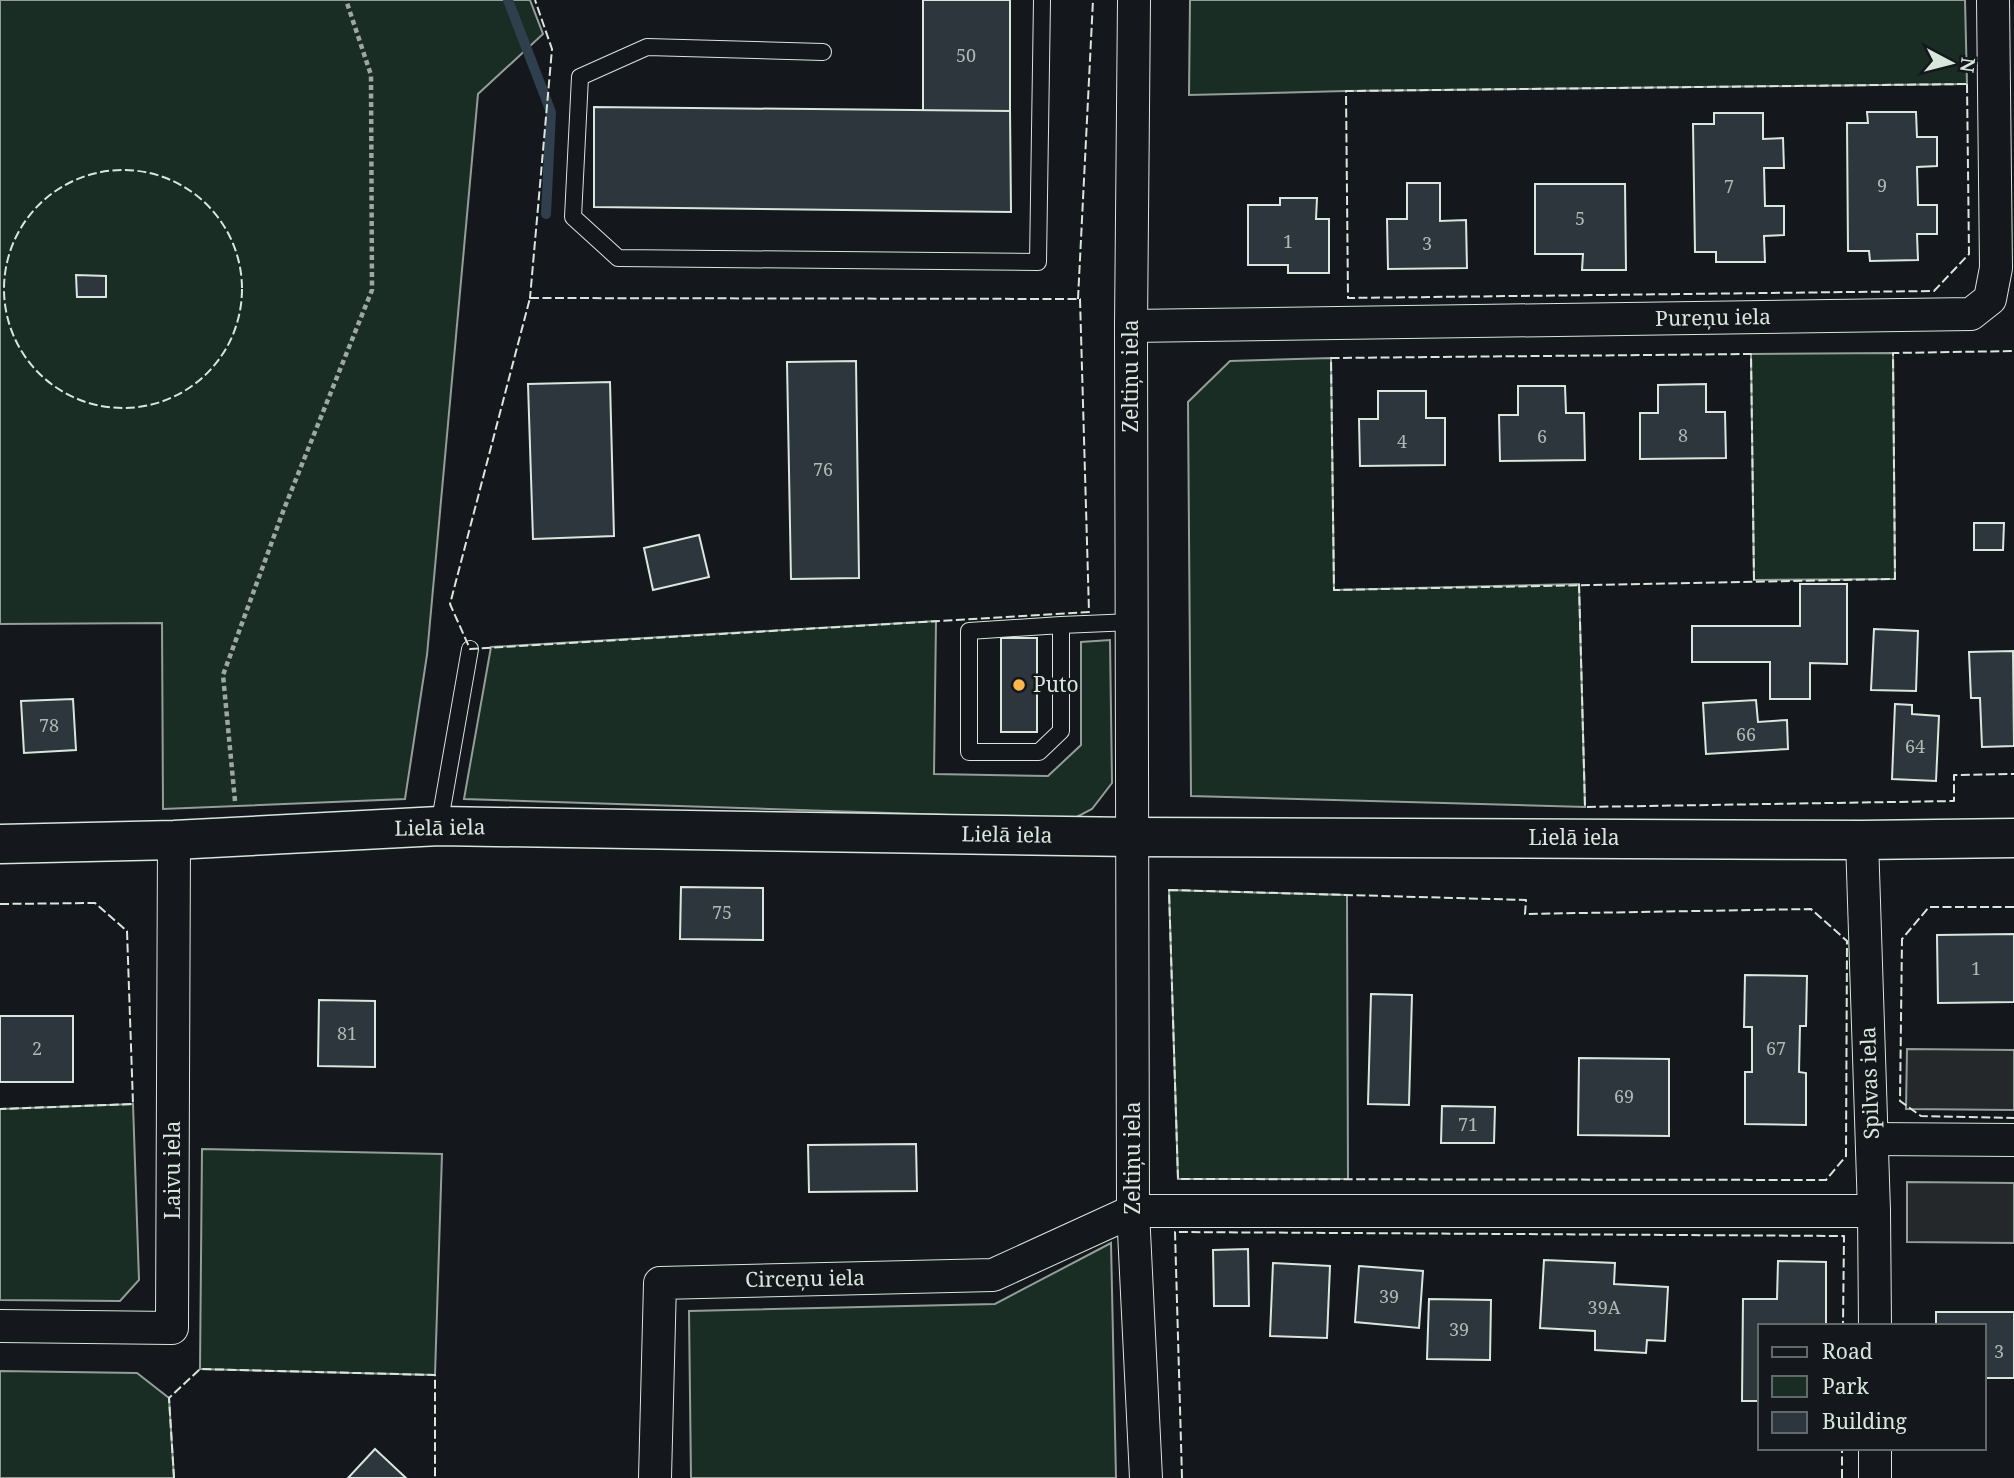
<svg xmlns="http://www.w3.org/2000/svg" width="2014" height="1478" font-family="'Noto Serif',serif">
<style>
.green{fill:#1a2d24;stroke:#939e99;stroke-width:2}
.parking{fill:#24282b;stroke:#939e99;stroke-width:2}
.lines{fill:none;stroke-linecap:round;stroke-linejoin:round}
.stream{stroke:#2f3f4d;stroke-width:10}
.building{fill:#2c363c;stroke:#d8e6dc;stroke-width:2}
.lane-casing{stroke:#d8e6dc;stroke-width:18}
.street-casing{stroke:#d8e6dc;stroke-width:34}
.secondary-casing{stroke:#d8e6dc;stroke-width:41}
.path{stroke:#9da8a2;stroke-width:4.5;stroke-dasharray:5 3.5;stroke-linecap:butt}
.lane{stroke:#14181c;stroke-width:16}
.street{stroke:#14181c;stroke-width:32}
.secondary{stroke:#14181c;stroke-width:38}
.fence{stroke:#d8e6dc;stroke-width:2;stroke-dasharray:9 3.5;stroke-linecap:butt}
.poi-dot{fill:#ffb74d;stroke:#14181c;stroke-width:2.5}
.labels{text-anchor:middle;stroke-width:5;stroke-linejoin:round;paint-order:stroke}
.number-label{font-size:18px;fill:#adbab4}
.street-label{font-size:21px;fill:#d8e6dc;stroke:#14181c}
.poi-label{font-size:21px;fill:#d8e6dc;stroke:#14181c;text-anchor:start}
</style>
<rect width="100%" height="100%" fill="#14181c"/>
<g class="green">
<polygon points="0,0 530,0 543,34 478,94 427,655 405,799 163,809 162,623 0,624"/>
<polygon points="1190,0 1965,0 1967,84 1346,91 1189,95"/>
<polygon points="1893,353 1895,579 1754,580 1751,354"/>
<polygon points="1331,358 1334,590 1579,584 1585,807 1191,796 1188,402 1230,361"/>
<polygon points="936,621 934,774 1048,776 1081,745 1081,642 1110,640 1112,783 1092,809 1073,819 464,799 491,647"/>
<polygon points="1169,890 1347,895 1348,1179 1178,1179"/>
<polygon points="133,1104 139,1280 120,1301 0,1300 0,1109"/>
<polygon points="202,1149 442,1154 435,1375 200,1369"/>
<polygon points="1111,1243 1116,1478 691,1478 689,1311 995,1304"/>
<polygon points="0,1371 137,1373 169,1398 174,1478 0,1478"/>
</g>
<g class="parking">
<polygon points="1907,1049 2014,1050 2014,1110 1906,1109"/>
<polygon points="1907,1182 2014,1183 2014,1243 1907,1242"/>
</g>
<g class="lines">
<polyline class="stream" points="508,0 551,112 546,214"/>
</g>
<g class="building">
<rect x="923" y="0" width="87" height="111"/>
<polygon points="594,107 1010,111 1011,212 594,207"/>
<polygon points="1867,112 1916,112 1917,137 1937,137 1937,166 1917,167 1918,205 1937,205 1937,234 1917,234 1918,260 1870,261 1869,251 1848,251 1847,123 1868,123"/>
<polygon points="1714,113 1763,113 1763,139 1783,138 1784,168 1764,168 1765,206 1784,206 1784,235 1764,236 1765,262 1716,262 1716,252 1695,252 1693,124 1714,124"/>
<polygon points="1407,183 1440,183 1440,221 1466,220 1467,268 1388,269 1387,219 1407,219"/>
<polygon points="1535,184 1625,184 1626,270 1582,270 1583,254 1535,254"/>
<polygon points="1280,198 1317,198 1316,219 1329,219 1329,273 1288,273 1288,265 1248,265 1248,205 1280,205"/>
<polygon points="76,275 106,276 106,297 77,297"/>
<polygon points="856,361 859,578 791,579 787,362"/>
<polygon points="610,382 614,536 533,539 528,384"/>
<polygon points="1706,384 1706,412 1725,412 1726,458 1640,459 1640,413 1658,413 1658,385"/>
<polygon points="1518,386 1565,386 1566,413 1584,413 1585,460 1500,461 1499,415 1518,415"/>
<polygon points="1378,391 1426,391 1426,418 1445,418 1445,465 1360,466 1359,419 1378,419"/>
<polygon points="1974,523 2004,523 2003,550 1974,550"/>
<polygon points="699,535 709,577 653,590 644,548"/>
<polygon points="1800,584 1847,584 1847,664 1810,663 1810,699 1770,699 1770,662 1692,662 1692,626 1800,626"/>
<polygon points="1874,629 1918,631 1916,691 1871,690"/>
<rect x="1001" y="638" width="36" height="94"/>
<polygon points="2013,651 2014,746 1982,747 1980,698 1971,698 1969,652"/>
<polygon points="73,699 76,750 24,753 21,701"/>
<polygon points="1756,700 1758,722 1787,720 1788,749 1706,754 1703,703"/>
<polygon points="1895,704 1912,705 1912,714 1939,716 1936,781 1892,779"/>
<polygon points="681,887 763,888 763,940 680,939"/>
<polygon points="2014,934 2014,1002 1938,1003 1937,935"/>
<polygon points="1745,975 1807,976 1806,1026 1800,1026 1799,1072 1806,1073 1806,1125 1745,1124 1745,1072 1752,1072 1752,1027 1744,1027"/>
<polygon points="1371,994 1412,995 1409,1105 1368,1104"/>
<polygon points="319,1000 375,1001 375,1067 318,1066"/>
<rect x="0" y="1016" width="73" height="66"/>
<polygon points="1579,1058 1669,1059 1669,1136 1578,1135"/>
<polygon points="1442,1106 1495,1107 1494,1143 1441,1143"/>
<polygon points="916,1144 917,1191 809,1192 808,1145"/>
<polygon points="1248,1249 1249,1306 1214,1306 1213,1250"/>
<polygon points="1544,1260 1615,1263 1614,1284 1668,1287 1665,1341 1647,1340 1646,1353 1595,1350 1595,1331 1540,1328"/>
<polygon points="1778,1261 1826,1262 1826,1326 1760,1326 1760,1401 1742,1401 1743,1299 1777,1299"/>
<polygon points="1273,1263 1330,1266 1327,1338 1270,1336"/>
<polygon points="1359,1266 1423,1271 1419,1328 1355,1322"/>
<polygon points="1429,1299 1491,1300 1490,1360 1427,1359"/>
<polygon points="1936,1312 2014,1312 2014,1378 1984,1378 1984,1326 1936,1326"/>
<polygon points="375,1449 406,1478 348,1478"/>
</g>
<g class="lines">
<g class="lane-casing">
<g id="lane">
<polyline points="823,52 647,47 580,77 573,217 618,258 1038,262 1042,0"/>
<polyline points="1061,625 969,631 969,752 1039,752 1061,731 1061,625 1132,622"/>
<polyline points="439,826 470,649"/>
</g>
</g>
<g class="street-casing">
<g id="street">
<polyline points="1134,0 1131,326 1133,1211 1146,1478"/>
<polyline points="1131,326 1971,314 1990,299 1996,268 1993,0"/>
<polyline points="1862,840 1874,1211 1875,1326"/>
<polyline points="1872,1139 2014,1140"/>
<polyline points="0,1326 172,1328 174,840"/>
<polyline points="1875,1448 1875,1478"/>
<polyline points="655,1478 660,1283 993,1275 1133,1211 1874,1211"/>
</g>
</g>
<g class="secondary-casing">
<polyline id="secondary" points="0,844 174,840 439,826 1131,837 1862,840 2014,838"/>
</g>
<polyline class="path" points="235,801 223,675 284,509 372,290 371,75 346,0"/>
<use href="#lane" class="lane"/>
<use href="#street" class="street"/>
<use href="#secondary" class="secondary"/>
<g class="fence">
<polygon points="1967,84 1969,254 1934,291 1348,298 1346,91"/>
<circle cx="123" cy="289" r="119"/>
<polygon points="530,298 1080,299 1089,612 470,649 450,604"/>
<polyline points="532,298 530,298 552,49 535,0"/>
<polyline points="1078,299 1093,0"/>
<polyline points="1754,580 1751,354 1331,358 1334,590 1895,579 1893,353 2014,351"/>
<polyline points="1579,584 1585,807 1954,801 1954,775 2014,774"/>
<polygon points="1169,890 1526,900 1525,914 1811,909 1847,941 1846,1156 1826,1180 1178,1179"/>
<polyline points="0,904 95,903 127,931 133,1104 0,1109"/>
<polyline points="2014,907 1929,907 1902,939 1900,1101 1921,1116 2014,1118"/>
<polyline points="174,1478 169,1398 200,1369 435,1375 435,1478"/>
<polyline points="1182,1478 1175,1232 1844,1236 1843,1326"/>
<polyline points="1842,1478 1842,1448"/>
</g>
</g>
<circle class="poi-dot" cx="1019" cy="685" r="7"/>
<g class="labels">
<g class="number-label">
<text x="966" y="62">50</text>
<text x="1882" y="192">9</text>
<text x="1729" y="193">7</text>
<text x="1580" y="225">5</text>
<text x="1288" y="248">1</text>
<text x="1427" y="250">3</text>
<text x="1683" y="442">8</text>
<text x="1542" y="443">6</text>
<text x="1402" y="448">4</text>
<text x="823" y="476">76</text>
<text x="49" y="732">78</text>
<text x="1746" y="741">66</text>
<text x="1915" y="753">64</text>
<text x="722" y="919">75</text>
<text x="1976" y="975">1</text>
<text x="347" y="1040">81</text>
<text x="37" y="1055">2</text>
<text x="1776" y="1055">67</text>
<text x="1624" y="1103">69</text>
<text x="1468" y="1131">71</text>
<text x="1389" y="1303">39</text>
<text x="1604" y="1314">39A</text>
<text x="1459" y="1336">39</text>
<text x="1999" y="1358">3</text>
</g>
<g class="street-label">
<text transform="translate(1713 318) rotate(-1)" y="7">Pureņu iela</text>
<text transform="translate(1131 376) rotate(-90)" y="7">Zeltiņu iela</text>
<text transform="translate(440 828) rotate(-1)" y="7">Lielā iela</text>
<text transform="translate(1007 835) rotate(1)" y="7">Lielā iela</text>
<text x="1574" y="845">Lielā iela</text>
<text transform="translate(1870 1083) rotate(-92)" y="7">Spilvas iela</text>
<text transform="translate(1133 1158) rotate(-90)" y="7">Zeltiņu iela</text>
<text transform="translate(173 1170) rotate(-90)" y="7">Laivu iela</text>
<text transform="translate(805 1279) rotate(-1)" y="7">Circeņu iela</text>
</g>
<g class="poi-label">
<text x="1033" y="692">Puto</text>
</g>
</g>
<rect x="1758" y="1324" width="228" height="126" fill="#14181c" stroke="#626a69" stroke-width="2"/>
<rect x="1772" y="1347" width="35" height="10" fill="#14181c" stroke="#626a69" stroke-width="2"/>
<text x="1822" y="1359" font-size="21" fill="#d8e6dc">Road</text>
<rect x="1772" y="1376" width="35" height="21" fill="#1a2d24" stroke="#626a69" stroke-width="2"/>
<text x="1822" y="1394" font-size="21" fill="#d8e6dc">Park</text>
<rect x="1772" y="1412" width="35" height="21" fill="#2c363c" stroke="#626a69" stroke-width="2"/>
<text x="1822" y="1429" font-size="21" fill="#d8e6dc">Building</text>
<g transform="translate(1951 63) rotate(97)" stroke="#14181c" stroke-width="5" paint-order="stroke">
<path d="M0-5L12 26L0 18L-12 26Z" fill="#d8e6dc"/>
<text y="-10" font-size="19" font-weight="bold" text-anchor="middle" fill="#d8e6dc">N</text>
</g>
</svg>
